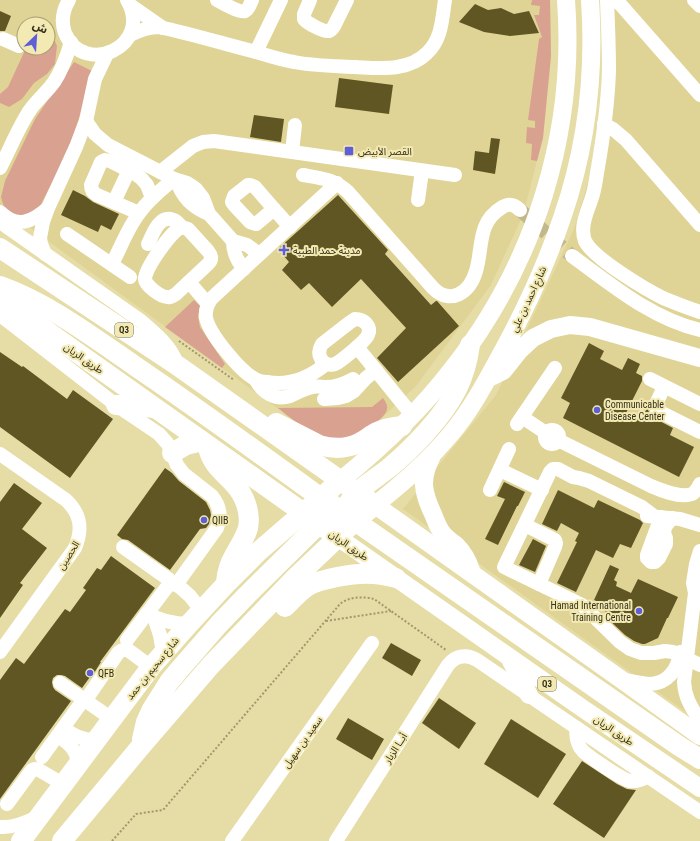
<svg xmlns="http://www.w3.org/2000/svg" width="700" height="841" font-family="'Roboto Condensed','Noto Sans Arabic',sans-serif">
<style>
.built{fill:#dfd496;fill-rule:evenodd}
.green{fill:#d9a290}
.building{fill:#605623}
.lines{fill:none;stroke-linecap:round;stroke-linejoin:round}
.minor-tunnel{stroke:#c2b98a;stroke-width:14;stroke-dasharray:14 7;stroke-linecap:butt}
.path{stroke:#a0986f;stroke-width:2;stroke-dasharray:2 2;stroke-linecap:butt}
.minor{stroke:#fff;stroke-width:14}
.major{stroke:#fff;stroke-width:18}
.highway{stroke:#fff;stroke-width:20}
.poi-dot{fill:#5e5ed6;stroke:#f3e9b2;stroke-width:1.5}
.labels{text-anchor:middle;stroke-width:4;stroke-linejoin:round;paint-order:stroke}
.shield{fill:#f3e9b2;stroke:#6d6748;stroke-width:1}
.shield-label{font-size:9px;font-weight:bold;fill:#332f1a}
.poi-label{font-size:10px;fill:#332f1a;stroke:#f3e9b2;text-anchor:start}
.street-label{font-size:10px;fill:#332f1a;stroke:#f3e9b2}
</style>
<rect width="100%" height="100%" fill="#e6dca6"/>
<g class="built">
<path d="M0,0H550L551,56L543,138L523,215L491,285L416,386L374,425L303,427L0,206ZM24,24H48V48H24Z"/>
<polygon points="606,0 700,0 700,722 403,509 496,395 574,229 599,146"/>
</g>
<g class="green">
<polygon points="532,0 550,0 551,56 543,138 537,161 531,160 532,144 526,143 527,127 535,128 535,121 528,120 539,39 542,37 534,15 539,15 540,6 531,5"/>
<polygon points="48,27 50,29 57,46 55,64 47,74 34,83 22,99 9,107 0,103 0,94 8,87 26,48 48,48"/>
<polygon points="74,62 92,71 79,118 72,139 58,171 39,208 22,217 13,214 4,207 1,197 5,181 35,119"/>
<polygon points="194,300 200,306 198,317 200,327 225,364 222,368 165,327"/>
<path d="M383,398C385,401 388,405 387,409C386,419 360,434 351,437C346,438 337,439 332,438C313,437 293,420 278,408L372,407Z"/>
</g>
<g class="building">
<polygon points="475,4 488,10 501,8 514,14 529,11 539,33 510,36 484,32 459,22"/>
<polygon points="0,11 11,16 5,31 0,31"/>
<polygon points="339,78 393,85 389,114 335,107"/>
<polygon points="254,115 284,119 281,142 250,137"/>
<polygon points="491,138 500,139 495,174 473,170 475,151 489,153"/>
<polygon points="73,190 85,196 93,202 119,214 111,230 101,225 98,232 61,215"/>
<polygon points="338,195 388,250 385,254 431,305 436,301 437,301 459,326 398,382 377,358 406,328 361,279 332,307 309,283 301,290 282,270 289,262 278,249"/>
<polygon points="589,343 604,351 600,359 622,370 628,358 640,364 636,373 642,376 642,381 626,413 641,421 647,408 650,414 652,417 673,428 670,435 694,447 679,477 563,418 570,403 561,398"/>
<polygon points="0,352 22,367 23,366 67,399 73,390 113,419 70,478 0,427"/>
<polygon points="165,468 172,473 179,481 206,502 210,510 211,515 209,524 206,528 200,529 170,570 128,540 122,539 117,535"/>
<polygon points="504,482 525,492 518,506 517,506 498,545 485,539 505,499 497,496"/>
<polygon points="14,483 42,503 22,529 47,548 20,583 23,585 0,618 0,502"/>
<polygon points="558,490 594,508 598,500 640,520 643,523 631,548 620,544 613,558 596,550 576,592 557,583 577,542 575,541 579,533 561,523 557,531 542,524"/>
<polygon points="533,539 546,546 535,572 519,565"/>
<polygon points="111,556 155,588 100,662 101,662 91,678 90,677 82,688 65,676 61,675 57,675 53,678 52,682 53,687 55,690 71,701 0,799 0,680 16,658 24,664 65,609 70,612 86,590 83,588 97,568 101,570"/>
<polygon points="610,565 619,569 614,580 617,582 616,586 631,593 638,579 678,597 668,618 667,618 658,638 645,644 642,644 634,641 625,635 606,617 605,605 594,600"/>
<polygon points="391,643 421,660 412,676 382,658"/>
<polygon points="439,698 476,723 459,749 422,723"/>
<polygon points="348,718 384,739 372,760 336,739"/>
<polygon points="511,719 566,754 538,798 484,764"/>
<polygon points="582,761 617,784 627,789 636,790 604,838 553,804"/>
</g>
<g class="lines">
<polyline class="minor-tunnel" points="520,210 572,256"/>
<g class="path">
<polyline points="179,341 234,380"/>
<polyline points="326,621 391,611"/>
<path d="M112,841L136,814L163,810L340,604C348,597 363,596 374,599L446,650"/>
</g>
<g class="minor">
<path d="M69,0C63,10 61,22 65,33C84,78 154,46 127,0"/>
<path d="M217,0C223,3 239,13 245,11C249,9 250,4 252,0"/>
<path d="M310,0L304,14V19C307,23 323,32 329,31C332,30 332,29 334,26L347,0"/>
<path d="M607,0C608,23 609,47 609,70C608,104 603,139 597,173C596,180 595,187 593,194C589,209 579,225 585,241C593,258 645,289 663,298C675,303 688,308 700,312"/>
<polyline points="614,0 620,4 700,95"/>
<polyline points="694,0 700,6"/>
<polyline points="130,5 163,28"/>
<path d="M130,35C140,30 148,27 159,27C192,34 224,44 256,52C269,56 281,60 294,62C314,66 335,66 355,67C379,68 408,72 427,53C442,39 442,19 445,0"/>
<polyline points="3,39 19,46"/>
<polyline points="256,52 281,0"/>
<polyline points="86,121 95,134 108,145 174,179 187,183 192,186 196,189 203,198 209,214 233,241 247,245 259,254"/>
<polyline points="604,124 613,129 626,140 700,225"/>
<polyline points="292,152 295,125"/>
<path d="M0,168C10,149 18,128 30,110C37,100 47,92 54,82C62,70 67,56 71,42"/>
<polyline points="160,172 193,146 203,142 214,141 455,175"/>
<path d="M303,175C321,178 334,179 348,192L433,288C451,306 470,292 476,271C483,248 477,223 501,208C508,203 514,204 520,210"/>
<path d="M177,181C182,197 193,208 209,214"/>
<polygon points="248,185 250,185 255,187 274,209 256,224 250,222 235,206 232,202 234,196"/>
<polyline points="418,200 422,171"/>
<polyline points="114,202 129,170"/>
<polyline points="274,209 290,227"/>
<path d="M0,212C17,229 32,222 48,208"/>
<path d="M139,213L97,195C93,193 91,190 91,185L101,162L105,160L110,161L134,173L141,178L147,185L152,198"/>
<path d="M0,222L141,321C155,333 171,346 177,364"/>
<path d="M181,227L188,229L208,251C212,256 212,260 208,264L176,294C173,296 171,298 167,297C161,297 144,285 145,278C147,266 170,233 181,227Z"/>
<polyline points="67,234 130,277"/>
<path d="M233,241C233,252 236,260 244,269"/>
<path d="M148,244C153,234 158,217 171,219C176,220 179,223 181,227"/>
<polyline points="45,254 41,244 40,238 43,222 48,208 76,147 86,121 95,79 107,54"/>
<path d="M572,256C612,285 652,319 700,330"/>
<path d="M112,264C121,247 128,227 140,212C149,199 162,189 174,179"/>
<polyline points="189,282 208,304"/>
<path d="M0,315L116,405L159,434L167,443L170,448L177,465L184,474L212,496C220,506 222,516 217,528L176,585"/>
<path d="M355,319C364,319 372,326 368,335C367,340 340,362 335,364C330,366 324,364 321,359C318,354 319,349 322,344L349,323Z"/>
<polyline points="357,347 412,415"/>
<path d="M326,364C309,378 289,386 267,382C263,382 258,381 255,379C240,371 210,335 206,318C205,310 207,304 212,298L337,183"/>
<polyline points="650,379 700,404"/>
<path d="M256,380C262,392 275,401 290,396C298,393 304,388 313,387C317,386 321,387 326,387C335,387 344,384 353,379"/>
<polyline points="664,387 656,404 657,410 660,412 700,432"/>
<polyline points="324,399 338,398 346,396 354,391 366,378 376,370"/>
<polyline points="522,417 546,433"/>
<polyline points="517,424 555,368"/>
<circle cx="552" cy="437" r="7"/>
<path d="M558,440L651,486C660,490 681,498 692,494C696,492 698,488 700,484"/>
<path d="M0,454L66,500C81,514 83,529 75,548L0,652"/>
<polyline points="500,470 542,490"/>
<polyline points="490,490 509,449"/>
<polyline points="647,516 680,519 700,525"/>
<polyline points="655,517 642,507 589,481 579,478 573,477 558,469 553,469 550,472 504,567 576,602 582,605 620,642 630,649 641,653 654,653 665,651 673,652 700,665"/>
<polyline points="661,517 647,555 647,558 651,562 655,562 659,558 666,544 666,538 664,533 665,527 672,518"/>
<polyline points="525,525 555,540 556,543 555,547 539,584"/>
<polyline points="123,547 181,588 190,596 201,610"/>
<path d="M700,551L696,564L693,583L695,593L684,682C685,699 692,708 700,721"/>
<path d="M147,613C160,621 174,624 189,624"/>
<polyline points="154,617 160,635 163,653"/>
<polyline points="127,640 167,587"/>
<path d="M624,680C632,681 640,683 649,684C668,684 678,669 680,652"/>
<polyline points="60,683 112,719"/>
<path d="M85,701L118,653C121,650 124,649 128,650L151,667"/>
<path d="M63,728C74,736 83,740 96,740"/>
<path d="M577,728C576,733 576,738 578,743C579,746 581,749 583,751C589,757 623,780 630,781C637,782 642,780 648,776"/>
<path d="M58,736C69,743 77,750 78,764"/>
<polyline points="42,757 79,706"/>
<polyline points="7,804 32,770 35,769 39,770 63,784"/>
<path d="M0,827C14,828 26,822 38,817"/>
<polyline points="232,841 372,643"/>
<path d="M336,841L448,665C456,655 467,654 477,660L700,812"/>
</g>
<g class="major">
<path d="M590,0C595,73 586,149 562,218C547,262 528,304 506,345C489,376 473,408 450,435C428,461 402,484 375,505L622,680L700,736"/>
<polyline points="491,377 503,371 508,365 519,351 533,338 551,329 570,325 590,327 700,358"/>
<path d="M431,458C420,479 423,493 433,514C436,521 438,528 443,534C447,539 452,542 457,546C464,553 468,561 471,570"/>
<path d="M340,481C382,447 421,410 453,368C535,263 576,133 566,0"/>
<polyline points="339,538 582,708 700,788"/>
<polyline points="511,661 529,695"/>
</g>
<g class="highway">
<polyline points="0,248 178,366 375,505"/>
<path d="M0,286C48,303 93,337 135,366C198,409 259,453 321,498L332,504"/>
<polyline points="0,298 339,538"/>
<polyline points="116,405 137,406 154,408"/>
<path d="M276,423L319,445C332,449 346,449 359,443C365,440 371,435 377,432C385,428 393,427 402,426"/>
<path d="M208,448C213,467 224,472 235,485C245,496 251,513 248,528C245,539 239,546 234,556C229,564 227,573 226,582"/>
<polyline points="172,453 186,445 202,441"/>
<path d="M349,502C359,488 375,479 389,468C413,448 443,417 457,389C464,375 468,360 470,345"/>
<path d="M303,513C321,510 339,512 355,521L679,746L700,759"/>
<path d="M285,607C292,600 299,592 308,586C317,581 327,579 337,577C358,573 375,572 396,578"/>
<polyline points="142,739 146,722 152,709 169,682 179,670 219,624 247,595 328,515"/>
<polyline points="21,841 112,719 151,667 189,624 226,584 258,552 340,481"/>
<polyline points="62,841 142,745 211,665 295,578 355,521 375,505"/>
</g>
</g>
<g class="poi-dot">
<rect x="344" y="146" width="10" height="10" rx="2"/>
<path d="M282 244h4v4h4v4h-4v4h-4v-4h-4v-4h4z"/>
<circle cx="597" cy="410" r="4"/>
<circle cx="204" cy="520" r="4"/>
<circle cx="639" cy="611" r="4"/>
<circle cx="90" cy="673" r="4"/>
</g>
<g class="labels">
<g class="shield">
<rect x="115" y="323" width="18" height="14" rx="3"/>
<rect x="538" y="677" width="18" height="14" rx="3"/>
</g>
<g class="shield-label">
<text x="124" y="333">Q3</text>
<text x="547" y="687">Q3</text>
</g>
<g class="poi-label">
<text x="358" y="155">القصر الأبيض</text>
<text x="293" y="254">مدينة حمد الطبية</text>
<text x="605" y="408">Communicable<tspan x="605" dy="12">Disease Center</tspan></text>
<text x="212" y="524">QIIB</text>
<text x="631" y="609" text-anchor="end">Hamad International<tspan x="631" dy="12">Training Centre</tspan></text>
<text x="98" y="677">QFB</text>
</g>
<g class="street-label">
<text transform="translate(528 299) rotate(-65)" y="4">شارع احمد بن علي</text>
<text transform="translate(84 358) rotate(35)" y="4">طريق الريان</text>
<text transform="translate(349 545) rotate(35)" y="4">طريق الريان</text>
<text transform="translate(68 555) rotate(-58)" y="4">الحصين</text>
<text transform="translate(152 668) rotate(-51)" y="4">شارع سحيم بن حمد</text>
<text transform="translate(614 730) rotate(34)" y="4">طريق الريان</text>
<text transform="translate(302 742) rotate(-55)" y="4">سعيد بن سهيل</text>
<text transform="translate(395 748) rotate(-57)" y="4">أبــا الزبار</text>
</g>
</g>
<g transform="translate(36 36) rotate(25)"><circle r="19" fill="#f3e9b2" stroke="#a69f75"/>
<path d="M0-3L7 15L0 10L-7 15Z" fill="#5e5ed6"/>
<text y="-6" font-size="11" font-weight="bold" text-anchor="middle" fill="#332f1a">ش</text>
</g>
</svg>
